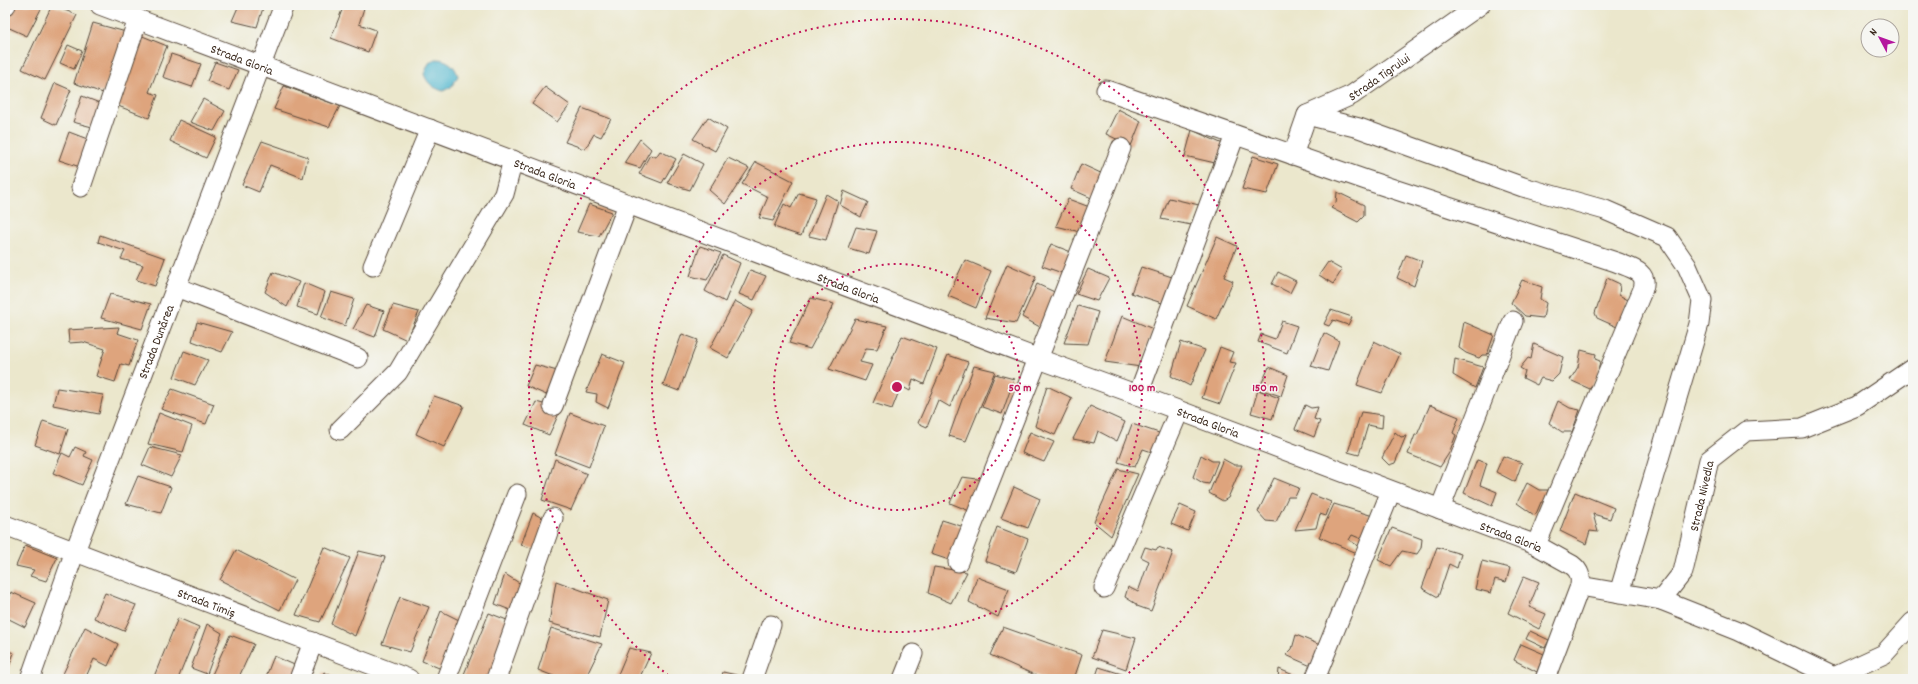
<svg xmlns="http://www.w3.org/2000/svg" width="1918" height="684" font-family="Dekko,sans-serif">
<style>
.water{fill:#51b7cf;stroke:#467076}
.building{fill:#dea47d}
.lines{fill:none;stroke-linecap:round;stroke-linejoin:round}
.minor-casing{stroke:#554638;stroke-width:21}
.minor{stroke:#fff;stroke-width:19}
.ring{fill:none;stroke:#c2185b;stroke-width:2;stroke-dasharray:2 4}
.labels{text-anchor:middle;stroke-width:3;stroke-linejoin:round;paint-order:stroke}
.street-label{font-size:13px;fill:#3b2a1e;stroke:#f6f6f2}
.centre{fill:#c2185b;stroke:#f6f6f2;stroke-width:2}
.ring-label{font-size:12px;text-anchor:middle;font-weight:bold;fill:#c2185b;stroke:#f6f6f2;stroke-width:3;stroke-linejoin:round;paint-order:stroke}
</style>
<rect width="100%" height="100%" fill="#f6f6f2"/>
<filter id="ink" filterUnits="userSpaceOnUse"><feTurbulence type="fractalNoise" baseFrequency=".025" numOctaves="2"/><feDisplacementMap in="SourceGraphic" scale="8" xChannelSelector="R" yChannelSelector="G"/><feConvolveMatrix kernelMatrix="1 2 1 2 8 2 1 2 1" color-interpolation-filters="sRGB"/></filter>
<filter id="wash" filterUnits="userSpaceOnUse"><feTurbulence type="fractalNoise" baseFrequency=".012" numOctaves="4" result="noise"/><feDisplacementMap in="SourceGraphic" scale="16" xChannelSelector="R" yChannelSelector="G"/><feGaussianBlur stdDeviation="0.9" result="paint"/><feColorMatrix in="noise" values="0 0 0 0 0 0 0 0 0 0 0 0 0 0 0 0 0 1.4 0 .05"/><feComposite in="paint" operator="in"/></filter>
<g filter="url(#wash)">
<rect width="100%" height="100%" fill="#ebe7cc"/>
<path class="water" d="M436,59C447,59 455,65 458,76L451,87L443,91C433,88 427,83 424,74L429,63Z"/>
<g id="blocks">
<g class="building">
<polygon points="12,5 43,5 27,36 5,26 5,21"/>
<polygon points="52,5 77,15 45,80 22,69"/>
<polygon points="239,5 258,5 263,8 257,27 232,21"/>
<polygon points="344,5 357,5 364,8 359,24 376,30 368,52 331,38"/>
<polygon points="93,23 126,32 103,93 74,83"/>
<polygon points="140,35 167,46 149,92 158,95 149,118 113,104"/>
<polygon points="68,45 82,51 74,69 60,63"/>
<polygon points="171,54 201,64 192,87 163,77"/>
<polygon points="215,62 238,70 229,90 207,81"/>
<polygon points="55,83 71,90 56,125 41,118"/>
<polygon points="284,86 340,106 329,127 274,109"/>
<polygon points="545,87 570,105 557,122 532,104"/>
<polygon points="82,96 102,104 96,128 73,122"/>
<polygon points="203,99 225,111 214,131 190,122"/>
<polygon points="582,108 611,119 601,137 594,134 585,149 565,142"/>
<polygon points="1118,109 1141,121 1131,146 1106,134"/>
<polygon points="708,117 727,129 715,151 693,139"/>
<polygon points="179,120 216,137 206,158 170,141"/>
<polygon points="1192,130 1225,145 1215,163 1185,156"/>
<polygon points="69,132 90,140 80,167 59,160"/>
<polygon points="640,139 651,149 640,168 624,163"/>
<polygon points="262,141 308,157 303,178 270,165 259,192 242,185"/>
<polygon points="660,151 676,159 662,183 639,174 650,155 656,157"/>
<polygon points="684,154 703,164 690,190 667,183"/>
<polygon points="1253,156 1278,164 1267,194 1242,189"/>
<polygon points="728,158 749,168 725,204 709,190"/>
<polygon points="756,162 793,181 773,221 759,218 768,197 742,184"/>
<polygon points="1081,164 1105,175 1096,200 1071,189"/>
<polygon points="844,191 868,202 861,217 840,205"/>
<polygon points="1337,192 1364,205 1364,216 1358,222 1331,208 1336,203"/>
<polygon points="799,193 816,198 801,236 774,227 784,204 791,208"/>
<polygon points="826,194 838,201 826,240 809,236"/>
<polygon points="1169,198 1199,205 1191,225 1161,219"/>
<polygon points="1068,199 1095,209 1084,233 1056,226"/>
<polygon points="589,204 612,212 599,236 577,232"/>
<polygon points="856,227 877,231 869,254 848,248"/>
<polygon points="100,235 165,258 155,286 136,280 143,265 121,259 125,251 98,242"/>
<polygon points="1217,237 1237,246 1224,277 1233,281 1216,319 1187,306"/>
<polygon points="1051,244 1076,254 1068,275 1042,266"/>
<polygon points="700,246 721,253 707,280 690,276"/>
<polygon points="723,255 740,263 725,302 705,291"/>
<polygon points="1406,255 1422,261 1414,286 1397,278"/>
<polygon points="965,260 991,271 976,308 948,296"/>
<polygon points="1328,262 1342,270 1333,284 1319,275"/>
<polygon points="1007,264 1036,277 1016,323 985,318"/>
<polygon points="1141,267 1172,277 1162,303 1131,293"/>
<polygon points="1088,269 1109,278 1097,301 1076,294"/>
<polygon points="750,270 766,276 754,300 739,294"/>
<polygon points="273,272 299,282 287,307 265,292"/>
<polygon points="1278,272 1296,281 1290,293 1272,284"/>
<polygon points="1607,278 1620,284 1619,295 1628,300 1624,316 1617,327 1597,318 1595,313"/>
<polygon points="1522,280 1542,287 1540,299 1546,303 1543,318 1525,316 1511,303"/>
<polygon points="304,283 325,292 318,314 297,307"/>
<polygon points="1037,284 1061,295 1047,331 1022,317"/>
<polygon points="331,292 354,299 345,326 321,317"/>
<polygon points="110,294 151,304 142,329 101,318"/>
<polygon points="811,298 834,304 810,349 789,343"/>
<polygon points="735,301 753,311 728,358 710,348"/>
<polygon points="366,305 384,311 375,337 353,329"/>
<polygon points="393,305 419,312 407,340 383,329"/>
<polygon points="1078,306 1098,312 1088,344 1064,343"/>
<polygon points="1331,310 1352,317 1348,325 1333,320 1329,326 1324,324"/>
<polygon points="1122,316 1153,329 1141,367 1105,362"/>
<polygon points="855,319 887,326 877,349 866,348 860,362 872,365 865,381 829,369"/>
<polygon points="1282,321 1297,326 1287,353 1258,342 1261,334 1275,339"/>
<polygon points="197,322 232,332 222,352 192,341"/>
<polygon points="1464,322 1494,335 1487,355 1482,355 1479,358 1466,353 1459,348"/>
<polygon points="119,327 117,333 138,340 129,366 121,364 115,382 96,376 105,349 83,342 69,343 68,330"/>
<polygon points="1324,333 1339,341 1328,371 1311,366"/>
<polygon points="682,334 698,340 679,391 663,385"/>
<polygon points="902,336 937,349 924,384 913,379 910,391 901,386 892,409 873,403"/>
<polygon points="1374,341 1400,354 1382,393 1357,385"/>
<polygon points="1181,342 1205,350 1190,386 1171,376"/>
<polygon points="1534,344 1563,357 1559,374 1552,381 1541,378 1537,385 1523,378 1525,371 1520,368 1528,358 1531,359"/>
<polygon points="1220,347 1233,352 1229,362 1236,363 1220,404 1202,398"/>
<polygon points="1581,350 1596,354 1595,359 1600,361 1597,378 1590,389 1570,380 1578,367"/>
<polygon points="184,351 208,360 195,385 174,377"/>
<polygon points="602,354 625,363 608,408 596,402 597,394 586,392"/>
<polygon points="948,355 968,362 950,407 938,400 927,427 918,423"/>
<polygon points="1455,359 1483,367 1475,388 1453,375"/>
<polygon points="535,365 561,372 551,397 526,386"/>
<polygon points="974,366 995,371 966,441 949,436"/>
<polygon points="1269,367 1288,375 1281,396 1259,389"/>
<polygon points="995,374 1014,379 1002,414 982,407"/>
<polygon points="1047,386 1072,398 1055,435 1035,426"/>
<polygon points="57,388 103,395 99,414 53,405"/>
<polygon points="172,389 214,404 206,424 161,409"/>
<polygon points="1258,390 1279,398 1272,419 1251,413"/>
<polygon points="434,396 464,406 444,447 416,434"/>
<polygon points="1558,401 1570,408 1580,410 1572,432 1562,432 1549,423"/>
<polygon points="536,402 561,409 549,435 525,425"/>
<polygon points="1305,405 1311,408 1318,407 1314,419 1320,421 1314,437 1295,429"/>
<polygon points="1430,405 1459,417 1453,433 1456,435 1449,453 1440,467 1408,454 1415,435 1417,435"/>
<polygon points="1090,406 1125,422 1117,441 1098,431 1094,443 1073,439"/>
<polygon points="1361,412 1383,415 1382,428 1368,425 1359,455 1348,452"/>
<polygon points="159,413 192,426 183,452 148,444"/>
<polygon points="570,413 604,426 589,467 555,454"/>
<polygon points="43,421 68,429 60,454 35,445"/>
<polygon points="1132,424 1162,434 1155,453 1143,449 1135,467 1118,462"/>
<polygon points="1030,432 1054,442 1044,462 1022,453"/>
<polygon points="1395,432 1401,437 1406,436 1395,463 1389,465 1382,458"/>
<polygon points="75,447 86,452 84,456 93,460 82,485 53,473 62,453 70,457"/>
<polygon points="150,447 182,455 171,477 142,465"/>
<polygon points="1201,455 1212,461 1218,461 1209,484 1203,483 1193,477"/>
<polygon points="1503,456 1522,463 1515,482 1496,472"/>
<polygon points="555,459 587,474 571,510 542,500"/>
<polygon points="1223,459 1234,465 1242,465 1228,498 1223,501 1209,493"/>
<polygon points="1477,460 1487,463 1480,485 1497,492 1492,506 1464,493"/>
<polygon points="1118,469 1138,474 1111,536 1094,522"/>
<polygon points="138,476 171,487 161,513 126,504"/>
<polygon points="962,477 985,480 972,512 950,503"/>
<polygon points="1274,478 1299,488 1295,497 1288,497 1276,522 1266,521 1258,512"/>
<polygon points="1527,483 1539,490 1548,490 1544,502 1541,502 1536,514 1534,515 1517,503"/>
<polygon points="1014,487 1040,499 1028,528 1001,518"/>
<polygon points="1575,492 1614,508 1610,519 1593,514 1598,532 1590,531 1586,544 1560,531"/>
<polygon points="1311,494 1331,502 1326,516 1320,514 1316,528 1295,530"/>
<polygon points="1334,504 1373,516 1364,540 1352,535 1349,540 1360,547 1357,553 1319,537"/>
<polygon points="1180,505 1196,512 1188,531 1171,524"/>
<polygon points="533,513 548,521 538,550 521,545"/>
<polygon points="942,520 964,527 952,561 931,554"/>
<polygon points="997,527 1028,539 1016,572 985,561"/>
<polygon points="1392,528 1422,539 1421,548 1417,554 1402,551 1391,566 1378,560"/>
<polygon points="25,545 57,558 46,581 30,576 34,570 16,566"/>
<polygon points="324,547 350,558 320,622 296,615"/>
<polygon points="1145,547 1156,550 1158,547 1173,552 1151,611 1137,606 1136,604 1125,597 1128,587 1138,592 1149,561 1141,557"/>
<polygon points="1437,547 1461,554 1457,568 1449,564 1438,597 1422,588"/>
<polygon points="236,550 295,580 280,610 220,580"/>
<polygon points="359,551 385,557 355,636 331,624"/>
<polygon points="1482,561 1510,568 1506,582 1495,579 1491,593 1475,589"/>
<polygon points="934,567 967,572 951,603 928,593"/>
<polygon points="505,574 524,586 515,612 495,604"/>
<polygon points="1524,576 1539,582 1529,607 1546,614 1539,629 1508,613"/>
<polygon points="977,577 1009,589 998,617 969,602"/>
<polygon points="556,581 608,600 600,637 549,623"/>
<polygon points="11,592 36,603 25,627 5,617 5,609"/>
<polygon points="105,593 136,605 124,631 94,618"/>
<polygon points="400,597 429,607 410,652 382,644"/>
<polygon points="441,611 463,622 444,670 422,661"/>
<polygon points="489,613 512,622 491,679 462,679"/>
<polygon points="178,618 199,627 178,679 153,679"/>
<polygon points="207,624 222,633 207,674 191,668"/>
<polygon points="85,627 118,644 108,666 94,659 85,679 66,679 62,676"/>
<polygon points="1003,627 1082,655 1074,679 1044,679 990,655"/>
<polygon points="551,628 602,644 585,679 561,679 538,670"/>
<polygon points="1102,630 1136,638 1126,669 1092,657"/>
<polygon points="1530,631 1549,640 1545,648 1526,639"/>
<polygon points="230,635 254,644 238,679 210,679"/>
<polygon points="1296,635 1320,645 1311,666 1286,655 1292,649"/>
<polygon points="1521,644 1544,654 1537,672 1514,660"/>
<polygon points="629,648 651,653 639,679 616,679"/>
<polygon points="5,650 14,653 5,677"/>
<polygon points="274,656 299,667 295,679 265,679"/>
<polygon points="1099,667 1128,676 1126,679 1095,679"/>
<polygon points="1279,669 1303,679 1278,679"/>
<polygon points="324,672 337,679 321,679"/>
<polygon points="723,672 750,678 750,679 721,679"/>
</g>
</g>
</g>
<g filter="url(#ink)">
<use href="#blocks" fill-opacity="0" stroke="#554638" stroke-width="1"/>
<g class="lines">
<g class="minor-casing">
<g id="minor">
<path id="s1" d="M100,5L1039,359L1138,395L1536,545L1572,565C1580,571 1581,577 1580,586L1545,679"/>
<polyline points="5,6 6,5"/>
<path d="M1106,90L1366,180L1616,262C1630,268 1649,271 1643,289L1536,545"/>
<polyline points="1307,115 1359,128 1523,187 1605,210 1667,237 1687,266 1702,300 1699,324 1619,593"/>
<path id="s2" d="M1293,155L1307,115L1352,95L1480,5"/>
<polyline points="81,187 138,19"/>
<polyline points="373,266 430,129"/>
<polyline points="176,287 358,358"/>
<polyline points="1138,395 1235,135"/>
<polyline points="553,406 628,204"/>
<polyline points="340,430 398,372 504,194 513,160"/>
<polyline points="1440,509 1513,321"/>
<path id="s3" d="M5,525L409,679"/>
<polyline points="958,562 1121,148"/>
<path id="s4" d="M1580,586L1661,600L1683,572L1709,460L1746,431L1802,428L1857,406L1913,368"/>
<polyline points="1104,588 1179,411"/>
<polyline points="1661,600 1739,631 1834,677 1884,654 1913,622"/>
<path id="s5" d="M30,679L75,551L284,5"/>
<polyline points="299,679 313,642"/>
<polyline points="446,679 517,494"/>
<polyline points="496,679 553,518"/>
<polyline points="752,679 771,625"/>
<polyline points="903,679 913,654"/>
<polyline points="1315,679 1391,491"/>
</g>
</g>
<use href="#minor" class="minor"/>
</g>
</g>
<g class="ring">
<circle cx="897" cy="387" r="123"/>
<circle cx="897" cy="387" r="245"/>
<path d="M673 679A368 368 0 1 1 1121 679"/>
</g>
<g class="labels">
<g class="street-label">
<text dy="5" stroke="none"><textPath href="#s1" startOffset="152">Strada Gloria</textPath></text>
<text dy="5" stroke="none"><textPath href="#s2" startOffset="124">Strada Tigrului</textPath></text>
<text dy="5" stroke="none"><textPath href="#s1" startOffset="476">Strada Gloria</textPath></text>
<text dy="5" stroke="none"><textPath href="#s1" startOffset="800">Strada Gloria</textPath></text>
<text dy="5" stroke="none"><textPath href="#s5" startOffset="360">Strada Dunărea</textPath></text>
<text dy="5" stroke="none"><textPath href="#s1" startOffset="1184">Strada Gloria</textPath></text>
<text dy="5" stroke="none"><textPath href="#s4" startOffset="196">Strada Nivedla</textPath></text>
<text dy="5" stroke="none"><textPath href="#s1" startOffset="1508">Strada Gloria</textPath></text>
<text dy="5" stroke="none"><textPath href="#s3" startOffset="216">Strada Timiș</textPath></text>
</g>
</g>
<circle cx="897" cy="387" r="6" class="centre"/>
<g class="ring-label">
<text x="1020" y="391">50 m</text>
<text x="1142" y="391">100 m</text>
<text x="1265" y="391">150 m</text>
</g>
<rect width="1918" height="684" fill="none" stroke="#f6f6f2" stroke-width="20"/>
<g transform="translate(1880 38) rotate(311)"><circle r="19" fill="#f6f6f2" stroke="#aba49d"/>
<path d="M0-3L7 15L0 10L-7 15Z" fill="#b5179e"/>
<text y="-6" font-size="11" font-weight="bold" text-anchor="middle" fill="#3b2a1e">N</text>
</g>
</svg>
